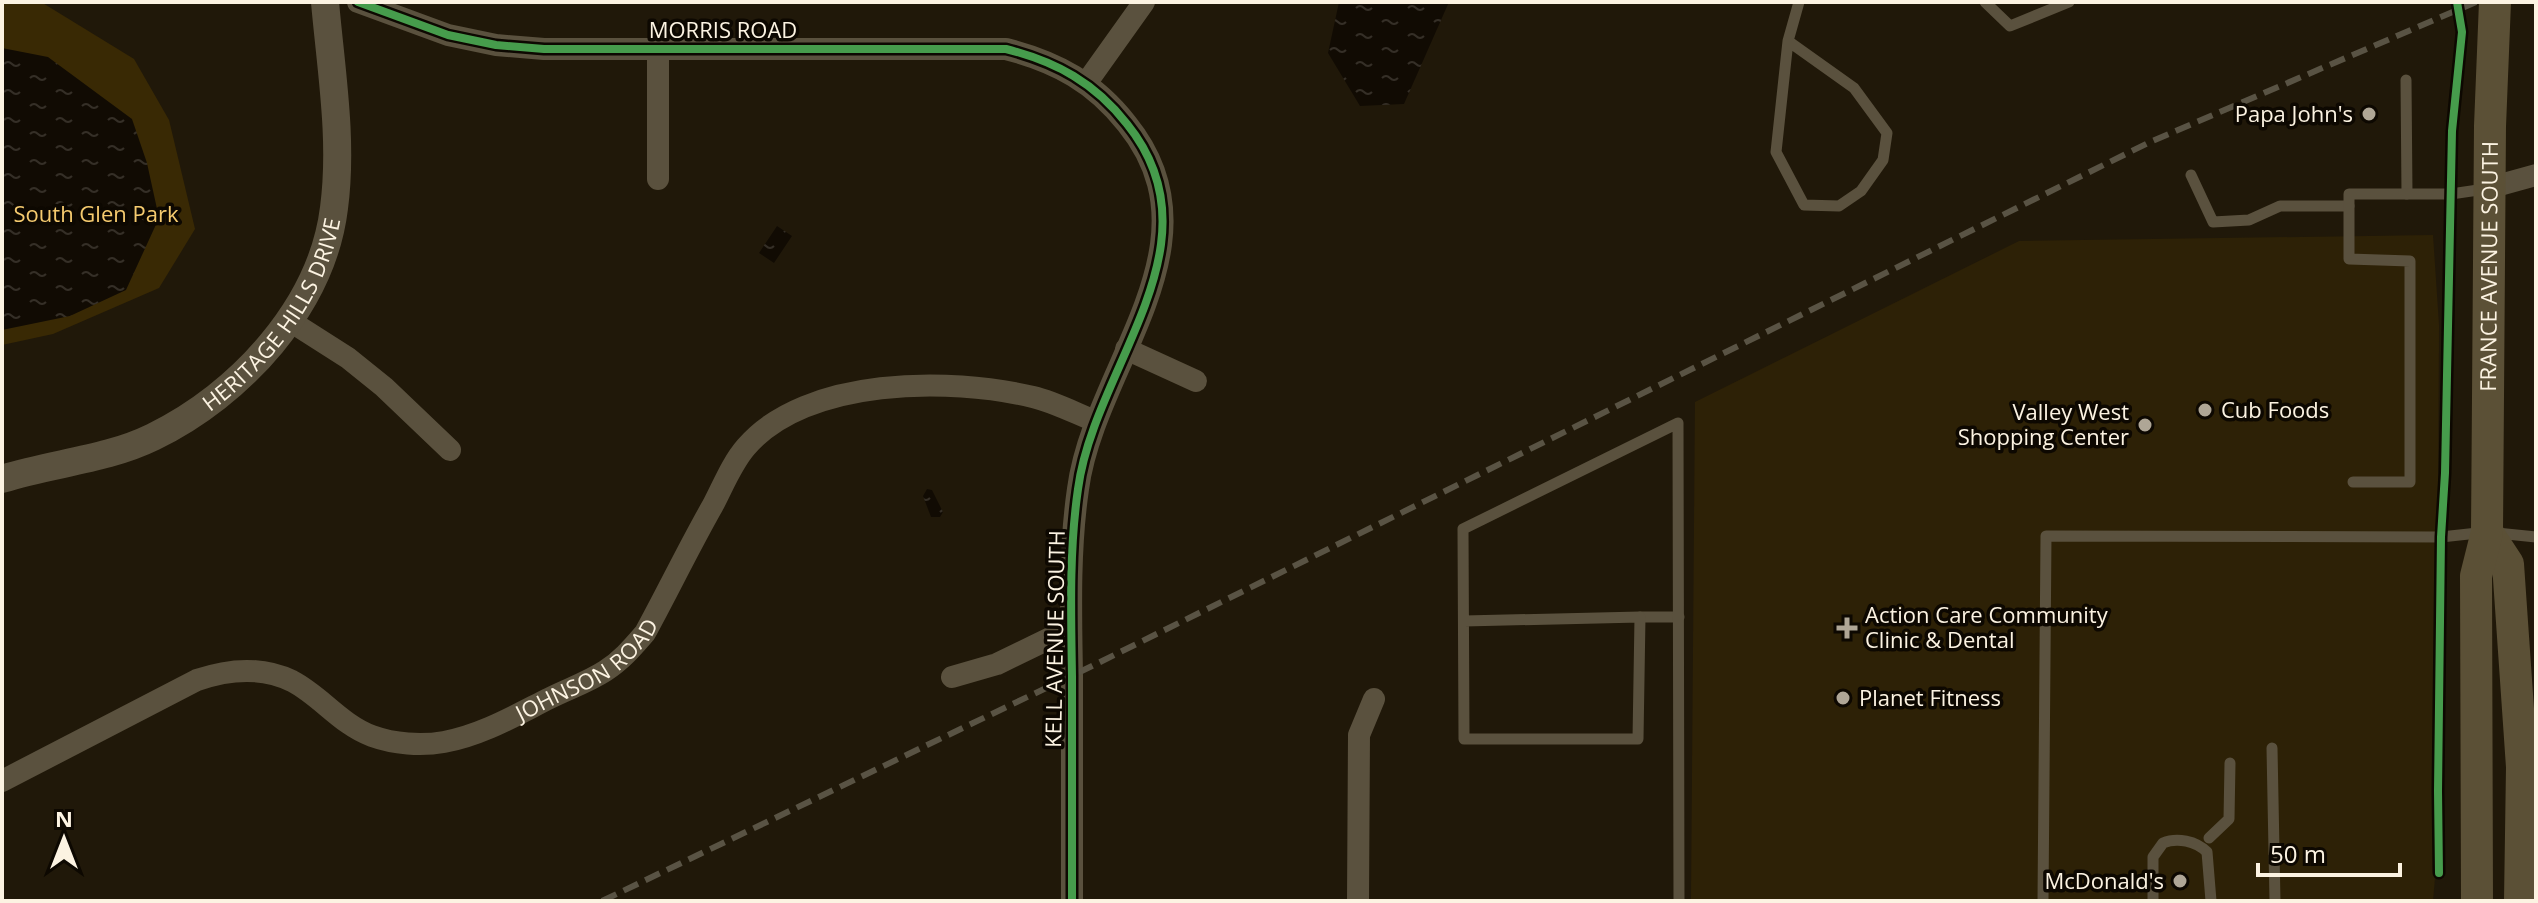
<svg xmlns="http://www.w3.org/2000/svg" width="2538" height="903" font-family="'Open Sans',sans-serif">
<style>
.built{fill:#2d2106}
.park{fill:#392904}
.water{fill:url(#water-ripples)}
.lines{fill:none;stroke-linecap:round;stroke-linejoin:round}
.service{stroke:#5a513e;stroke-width:11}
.minor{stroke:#5a513e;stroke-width:22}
.tertiary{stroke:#5a513e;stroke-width:28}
.secondary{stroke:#5b5036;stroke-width:32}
.rail{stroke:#595344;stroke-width:6;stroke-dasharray:16 8;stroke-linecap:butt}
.cycleway-casing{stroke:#0d0801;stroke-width:13}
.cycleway{stroke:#469c4c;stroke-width:8}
.poi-dot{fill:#afa696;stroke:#0d0801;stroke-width:3}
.labels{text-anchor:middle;stroke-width:7;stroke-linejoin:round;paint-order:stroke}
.street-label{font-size:22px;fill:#fcf3e2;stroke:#0d0801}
.poi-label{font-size:22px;fill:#fcf3e2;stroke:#0d0801;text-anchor:end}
.park-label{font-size:22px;fill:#f6cb6f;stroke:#0d0801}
</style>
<defs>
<pattern id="water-ripples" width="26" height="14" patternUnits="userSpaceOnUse" patternTransform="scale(2)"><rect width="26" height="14" fill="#110b03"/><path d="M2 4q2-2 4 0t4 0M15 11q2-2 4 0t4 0" fill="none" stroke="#352f27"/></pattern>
</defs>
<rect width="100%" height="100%" fill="#201809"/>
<polygon class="built" points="2433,235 2439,325 2436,866 2433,901 1691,901 1695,402 2019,241"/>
<polygon class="park" points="2,2 41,2 134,59 169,120 195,229 159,288 53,334 2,345"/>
<g class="water">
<polygon points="1339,2 1449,2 1404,104 1360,106 1328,53"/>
<polygon points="2,48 48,57 132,119 147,163 159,218 126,290 70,316 2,330"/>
<polygon points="777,226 792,236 774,263 759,253"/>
<polygon points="927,489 932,490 943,512 940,517 931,517 923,496"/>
</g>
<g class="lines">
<g class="service">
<polyline points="1985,2 2010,26 2069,2"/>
<polyline points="1788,41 1854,88 1887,133 1883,160 1861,191 1839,206 1804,205 1776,152 1788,41 1799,2"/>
<polyline points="2406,80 2407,194"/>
<polyline points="2191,175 2213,222 2249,220 2280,206 2349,206"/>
<polyline points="2353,482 2410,482 2410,261 2349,259 2349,194 2451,194 2485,189"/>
<polyline points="1640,617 1679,617"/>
<polyline points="1464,621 1640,617 1638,739 1464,739 1463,529 1678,423 1679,901"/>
<polyline points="2272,748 2275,901"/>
<polyline points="2209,838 2229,819 2230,763"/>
<polyline points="2043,901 2046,536 2441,537 2487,532 2536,537"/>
<path d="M2153,901V857L2163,843C2177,837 2196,841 2207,852L2211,901"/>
</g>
<g class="minor">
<path d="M358,2L448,35L496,45L544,49H1006C1057,62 1095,83 1127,124C1224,244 1094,366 1078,489C1069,551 1071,614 1072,676C1072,751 1072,826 1072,901"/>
<polyline points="658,49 658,179"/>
<polyline points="1087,82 1144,2"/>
<polyline points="2489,188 2536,175"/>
<polyline points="290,321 348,358 384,387 450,450"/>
<polyline points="1126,349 1196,381"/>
<polyline points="952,677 997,664 1071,628"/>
<path id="s1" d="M2,781L197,680C229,669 261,666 292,681C321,696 340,724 372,736C394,744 421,746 444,742C482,735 516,715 550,698C568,689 588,682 605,671C621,661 632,648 645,633C668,591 689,547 713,505C723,486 732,463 746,447C806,377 950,377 1033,397C1054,402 1075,413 1095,421"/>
<polyline points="1358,901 1359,735 1374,699"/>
</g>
<path class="tertiary" id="s2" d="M2,479C52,463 106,460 153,437C240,395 322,306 334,208C343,140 331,70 325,2"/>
<g class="secondary">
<polyline points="2487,532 2508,564 2522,767 2520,901"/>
<path id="s3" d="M2477,901L2476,576L2487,532L2490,126L2495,2"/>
</g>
<polyline class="rail" points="602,901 1092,666 2150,142 2476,2"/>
<g class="cycleway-casing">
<g id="cycleway">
<path d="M358,2L448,35L496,45L544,49H1006C1057,62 1095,83 1127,124C1224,244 1094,366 1078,489C1069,551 1071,614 1072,676C1072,751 1072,826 1072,901"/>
<polyline points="2439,873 2438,791 2441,537 2445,473 2452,131 2462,32 2457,2"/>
</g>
</g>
<use href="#cycleway" class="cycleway"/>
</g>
<g class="poi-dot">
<circle cx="2369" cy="114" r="8"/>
<circle cx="2205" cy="410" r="8"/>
<circle cx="2145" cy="425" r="8"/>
<path d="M1843 616h8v8h8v8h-8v8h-8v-8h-8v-8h8z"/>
<circle cx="1843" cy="698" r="8"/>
<circle cx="2180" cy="881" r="8"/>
</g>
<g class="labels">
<g class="street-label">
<text x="723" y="38">MORRIS ROAD</text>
<text dy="8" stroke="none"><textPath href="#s3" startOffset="636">FRANCE AVENUE SOUTH</textPath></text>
<text dy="8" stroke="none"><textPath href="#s2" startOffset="334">HERITAGE HILLS DRIVE</textPath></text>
<text transform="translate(1055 639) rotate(-89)" y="8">KELL AVENUE SOUTH</text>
<text dy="8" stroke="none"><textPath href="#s1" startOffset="650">JOHNSON ROAD</textPath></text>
</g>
<g class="poi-label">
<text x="2353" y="122">Papa John's</text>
<text x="2221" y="418" text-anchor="start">Cub Foods</text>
<text x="2129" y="420">Valley West<tspan x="2129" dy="25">Shopping Center</tspan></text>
<text x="1865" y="623" text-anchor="start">Action Care Community<tspan x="1865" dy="25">Clinic &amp; Dental</tspan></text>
<text x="1859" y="706" text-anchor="start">Planet Fitness</text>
<text x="2164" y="889">McDonald's</text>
</g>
<g class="park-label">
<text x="96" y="222">South Glen Park</text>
</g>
</g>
<rect width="2538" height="903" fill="none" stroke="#fcf3e2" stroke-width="8"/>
<g transform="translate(64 839)" stroke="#0d0801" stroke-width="6" paint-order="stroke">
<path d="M0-6L14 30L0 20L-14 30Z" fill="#fcf3e2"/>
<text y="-12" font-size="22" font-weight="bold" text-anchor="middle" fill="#fcf3e2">N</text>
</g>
<path d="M2258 863v12h142v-12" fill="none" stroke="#fcf3e2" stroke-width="4"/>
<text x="2270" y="863" font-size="24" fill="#fcf3e2" stroke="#0d0801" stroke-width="6" paint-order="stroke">50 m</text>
</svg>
